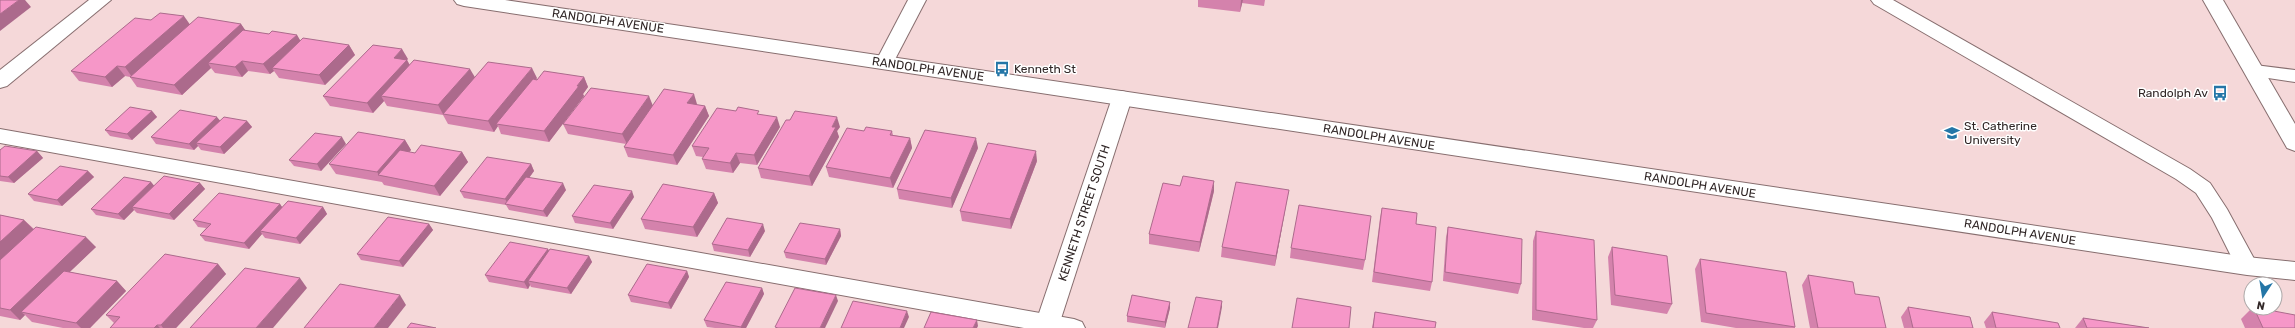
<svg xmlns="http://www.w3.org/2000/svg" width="2295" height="328" font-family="Rubik,sans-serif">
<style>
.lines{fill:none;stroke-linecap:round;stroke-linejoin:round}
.lane-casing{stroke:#876e6f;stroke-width:2}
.street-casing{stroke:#876e6f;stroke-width:2}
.secondary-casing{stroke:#876e6f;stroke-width:2}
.lane{fill:#fff;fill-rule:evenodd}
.street{fill:#fff;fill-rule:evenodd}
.secondary{fill:#fff;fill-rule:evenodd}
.wall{fill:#d482ac}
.shaded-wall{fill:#ac6a8c}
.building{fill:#f697c8;stroke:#ac6a8c}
.labels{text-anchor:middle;stroke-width:3;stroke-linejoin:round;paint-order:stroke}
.street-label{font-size:12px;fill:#302626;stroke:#fff}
.poi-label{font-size:12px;fill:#302626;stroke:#fff;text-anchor:start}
</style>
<rect width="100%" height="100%" fill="#f5d8d9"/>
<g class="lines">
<g class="lane-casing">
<g id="lane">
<polygon points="908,0 926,0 891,67 884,69 877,67 875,63"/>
<polygon points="1871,0 1893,0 2190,169 2210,183 2227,209 2258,266 2255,272 2247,274 2239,272 2212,218 2196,193 2176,179 1874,4"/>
<polygon points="2255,65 2295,70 2295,82 2248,75 2246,71 2248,67"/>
<polygon points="0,129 1074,319 1082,322 1085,328 1024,328 0,143"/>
</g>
</g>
<g class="street-casing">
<g id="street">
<polygon points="89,0 111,0 7,86 0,88 0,70"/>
<polygon points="1122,91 1129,93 1132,98 1058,328 1034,328 1112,98 1115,93"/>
</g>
</g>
<g class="secondary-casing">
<g id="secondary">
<polygon points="454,0 505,0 2247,257 2295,262 2295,280 2247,275 464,6 457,4"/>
<polygon points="2203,0 2223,0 2295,124 2295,151 2287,148"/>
</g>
</g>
<use href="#lane" class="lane"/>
<use href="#street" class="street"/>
<use href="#secondary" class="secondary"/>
</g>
<g class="wall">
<polygon points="1198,0 1265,0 1264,6 1242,3 1240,12 1198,7"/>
<polygon points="151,20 190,25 241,24 245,31 269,34 297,35 300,41 349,45 355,55 325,85 279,78 274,71 270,74 248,71 242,77 215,73 211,68 182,95 137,87 130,77 125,76 112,87 79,81 71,71"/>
<polygon points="408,59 407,60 410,65 475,77 537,78 536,79 584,77 588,87 583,94 584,96 549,142 501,134 498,126 494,132 448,124 443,115 387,106 384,101 373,113 330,106 323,96"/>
<polygon points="697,104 696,105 705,106 709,116 677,165 628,157 624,147 626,144 568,134 563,124 652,106"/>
<polygon points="152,111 157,117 132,140 110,136 105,130"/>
<polygon points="760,115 780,127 757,165 740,163 733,173 706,169 702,159 703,157 696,156 692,146"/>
<polygon points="220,120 247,121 252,127 224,154 201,150 198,146 194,150 156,144 151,137"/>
<polygon points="840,127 837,131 839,137 812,186 761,178 758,168"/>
<polygon points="864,131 892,131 893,135 910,138 912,148 893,188 829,177 826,167"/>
<polygon points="405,140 411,150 409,152 415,153 462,152 468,162 440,196 384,185 382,182 336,174 329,164"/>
<polygon points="346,144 321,171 294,166 289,160"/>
<polygon points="978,148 952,208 899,199 897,189"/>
<polygon points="0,150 37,151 43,158 14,183 0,181"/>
<polygon points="1037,161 1011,229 962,221 960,211"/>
<polygon points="531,164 534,171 529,178 566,190 547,217 509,210 506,205 464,198 460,191"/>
<polygon points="88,171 94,177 62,206 34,201 28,194"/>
<polygon points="151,182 154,186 200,183 205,189 174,220 137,213 134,210 124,220 96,215 91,209"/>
<polygon points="1289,190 1287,200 1275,266 1221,257 1222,247"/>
<polygon points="1214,191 1199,252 1149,244 1149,234"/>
<polygon points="714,193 718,203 697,237 645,229 641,219"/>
<polygon points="634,197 613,229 575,223 572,216"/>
<polygon points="280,204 282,207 323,207 327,214 300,244 265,238 262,234 249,249 205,241 200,235 206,228 198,227 193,220"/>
<polygon points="1382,208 1432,282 1430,291 1372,282 1380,218"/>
<polygon points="0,215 24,220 34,229 96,247 69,272 117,281 126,291 90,328 63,328 32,322 25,315 20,320 0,316"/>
<polygon points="429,224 433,230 403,267 361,260 357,254"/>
<polygon points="1448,227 1521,284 1518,294 1443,281 1446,237"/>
<polygon points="840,229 841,236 826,265 786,258 784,252"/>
<polygon points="765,231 750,257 714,251 712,244"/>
<polygon points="1536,231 1597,320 1593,328 1584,328 1532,320 1533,241"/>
<polygon points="1612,247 1672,304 1667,314 1611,305 1608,257"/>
<polygon points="1291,248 1365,260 1363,270 1290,258"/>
<polygon points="548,249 549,251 589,256 592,262 571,294 531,287 530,285 528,289 489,282 485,275"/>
<polygon points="1700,259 1795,327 1795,328 1736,328 1701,322 1695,269"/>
<polygon points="218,264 226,274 176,328 110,328 114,323 106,315"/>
<polygon points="687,271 689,277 671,309 631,302 628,295"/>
<polygon points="1808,275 1855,294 1886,328 1810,328 1802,285"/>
<polygon points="762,288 764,294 746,328 715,328 707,327 704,320"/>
<polygon points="1170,302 1170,308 1165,328 1127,322 1127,316"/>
<polygon points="1908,307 1973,328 1904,328 1901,317"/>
<polygon points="2252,308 2258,308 2295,328 2245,328 2241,319"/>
<polygon points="1375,312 1435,328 1372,328"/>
<polygon points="1992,312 2060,328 1986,328 1984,322"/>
<polygon points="2083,318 2149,328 2075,328"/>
</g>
<g class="shaded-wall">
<polygon points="19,0 25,0 31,7 0,31 0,14"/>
<polygon points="1241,0 1243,0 1240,12"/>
<polygon points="184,16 191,26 132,77 125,67"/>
<polygon points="241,24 248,34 208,63 211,68 182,95 174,85"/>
<polygon points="297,35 303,45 272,68 274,71 270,74 263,64"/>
<polygon points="349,45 355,55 325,85 319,75"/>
<polygon points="402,49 408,59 399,68 394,58"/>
<polygon points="407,60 412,70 381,96 384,101 373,113 367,103"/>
<polygon points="242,61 248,71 242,77 235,67"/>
<polygon points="117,66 125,76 112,87 105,77"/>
<polygon points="532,68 537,78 499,124 496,124 498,126 494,132 488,121"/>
<polygon points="470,69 476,79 443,114 438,105"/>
<polygon points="584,77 588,87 583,94 584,96 549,142 544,131"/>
<polygon points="694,94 697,104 691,113 687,103"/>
<polygon points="649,96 653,106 627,144 622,134"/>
<polygon points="705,106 709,116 677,165 673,155"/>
<polygon points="152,111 157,117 132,140 127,134"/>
<polygon points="217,117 222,123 196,143 198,146 194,150 189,144"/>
<polygon points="777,117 780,127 757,165 754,155"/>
<polygon points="837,117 840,127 837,131 839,137 812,186 809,176 832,127"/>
<polygon points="247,121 252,127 224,154 220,147"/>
<polygon points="342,137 346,144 321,171 317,164"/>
<polygon points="910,138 912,148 893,188 890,178"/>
<polygon points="976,138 978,148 952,208 951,198"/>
<polygon points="405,140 411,150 387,177 379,175 377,172"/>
<polygon points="37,151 43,158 14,183 8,177"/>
<polygon points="1036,151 1037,161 1011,229 1010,219"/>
<polygon points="462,152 468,162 440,196 434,186"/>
<polygon points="736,153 740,163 733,173 730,163"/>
<polygon points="531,164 534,171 509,205 508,204 505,199"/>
<polygon points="88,171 94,177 62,206 57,200"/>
<polygon points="1214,181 1214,191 1199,252 1200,242"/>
<polygon points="151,182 156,188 132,207 134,210 124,220 118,214"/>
<polygon points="200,183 205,189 174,220 169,214"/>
<polygon points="563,183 566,190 547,217 543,211"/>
<polygon points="1289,190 1287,200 1275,266 1276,256"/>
<polygon points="632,191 634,197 613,229 610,223"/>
<polygon points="714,193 718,203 697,237 693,227"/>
<polygon points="280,204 284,210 260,231 262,234 249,249 244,243"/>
<polygon points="323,207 327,214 300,244 296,238"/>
<polygon points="24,220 34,230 0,261 0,242"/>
<polygon points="429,224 433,230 403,267 399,261"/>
<polygon points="763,224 765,231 750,257 748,250"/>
<polygon points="840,229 841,236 826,265 825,259"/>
<polygon points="86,237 96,247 27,313 21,312 25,315 20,320 10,310"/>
<polygon points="548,249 551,255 528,281 530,285 528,289 524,282"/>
<polygon points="589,256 592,262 571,294 567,288"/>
<polygon points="218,264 226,274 176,328 163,328 161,325"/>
<polygon points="687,271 689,277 671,309 668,303"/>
<polygon points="300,278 307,288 273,328 256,328"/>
<polygon points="117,281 126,291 90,328 81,328 76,323"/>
<polygon points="762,288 764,294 746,328 741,328 741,327"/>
<polygon points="400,295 406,305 388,328 374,328"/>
<polygon points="836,295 838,301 825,328 820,328"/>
<polygon points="1222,301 1222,307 1218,328 1217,328"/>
<polygon points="1170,302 1170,308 1165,328 1165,322"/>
<polygon points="907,311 909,317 904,328 900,328"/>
<polygon points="977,320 978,326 977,328 973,328"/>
<polygon points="157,325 160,328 154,328"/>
</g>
<g class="building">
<polygon points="0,0 19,0 0,14"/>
<polygon points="160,13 184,16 125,67 117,66 105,77 71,71 135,18 151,20"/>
<polygon points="198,17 241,24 174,85 130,77"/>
<polygon points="243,30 269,34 272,31 297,35 263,64 242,61 235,67 208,63"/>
<polygon points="303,38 349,45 319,75 272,68"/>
<polygon points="373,45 402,49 394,58 407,60 367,103 323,96"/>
<polygon points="414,60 470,69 438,105 381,96"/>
<polygon points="488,62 532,68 488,121 443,114"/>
<polygon points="544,71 584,77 577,86 579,86 544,131 496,124 533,79 537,80"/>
<polygon points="591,88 649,96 622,134 563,124"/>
<polygon points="664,89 694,94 687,103 705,106 673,155 624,147"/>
<polygon points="130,107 152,111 127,134 105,130"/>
<polygon points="738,107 759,111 757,114 777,117 754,155 736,153 730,163 702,159 709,148 692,146 717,108 736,111"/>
<polygon points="180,110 217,117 189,144 151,137"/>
<polygon points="795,111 837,117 832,127 836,127 809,176 758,168 786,120 790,120"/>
<polygon points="224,117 247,121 220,147 196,143"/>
<polygon points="866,127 892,131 890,135 910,138 890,178 826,167 847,128 864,131"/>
<polygon points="925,130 976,138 951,198 897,189"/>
<polygon points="358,132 405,140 377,172 329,164"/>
<polygon points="315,133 342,137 317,164 289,160"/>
<polygon points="988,143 1036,151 1010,219 960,211"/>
<polygon points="421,145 462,152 434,186 378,175 400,150 415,153"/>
<polygon points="5,146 37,151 8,177 0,176 0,150"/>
<polygon points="487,157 531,164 505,199 460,191"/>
<polygon points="60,166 88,171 57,200 28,194"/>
<polygon points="164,176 200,183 169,214 132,207"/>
<polygon points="1183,176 1214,181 1200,242 1149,234 1163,183 1180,186"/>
<polygon points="124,177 151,182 118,214 91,209"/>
<polygon points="526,177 563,183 543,211 505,204"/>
<polygon points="1236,182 1289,190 1276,256 1222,247"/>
<polygon points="663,184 714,193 693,227 641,219"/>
<polygon points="594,185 632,191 610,223 572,216"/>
<polygon points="219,193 280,204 244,243 200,235 211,224 193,220"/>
<polygon points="288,201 323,207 296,238 260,231"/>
<polygon points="1299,205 1371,216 1365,260 1291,248"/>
<polygon points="1382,208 1417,213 1416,224 1436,227 1432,282 1374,272"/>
<polygon points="0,215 24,220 0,242"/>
<polygon points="388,217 429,224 399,261 357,254"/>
<polygon points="727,218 763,224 748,250 712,244"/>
<polygon points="800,223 840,229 825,259 784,252"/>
<polygon points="36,227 86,237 10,310 0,308 0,260"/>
<polygon points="1448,227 1522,239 1521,284 1445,272"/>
<polygon points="1536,231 1594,240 1597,320 1536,310"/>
<polygon points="510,242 548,249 524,282 485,275"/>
<polygon points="1612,247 1667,256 1672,304 1615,295"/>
<polygon points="550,249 589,256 567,288 528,281"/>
<polygon points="165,254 218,264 161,325 157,325 154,328 110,328 120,317 106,315"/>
<polygon points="1700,259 1786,272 1795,327 1706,313"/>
<polygon points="647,264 687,271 668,303 628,295"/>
<polygon points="245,268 300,278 256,328 190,328"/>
<polygon points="64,271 117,281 76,323 21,312"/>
<polygon points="1808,275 1853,282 1855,294 1879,297 1886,328 1818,328"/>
<polygon points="726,282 762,288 741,327 704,320"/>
<polygon points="340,284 400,295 374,328 304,328"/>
<polygon points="795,288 836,295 820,328 778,328 775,327"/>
<polygon points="1132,295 1170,302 1165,322 1127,316"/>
<polygon points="1196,297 1222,301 1217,328 1188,328"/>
<polygon points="1297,298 1351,307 1349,328 1292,328"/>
<polygon points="853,301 907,311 900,328 841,328"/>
<polygon points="1908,307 1970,317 1973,328 1913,328"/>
<polygon points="2254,308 2258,308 2295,315 2295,328 2263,328"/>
<polygon points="931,312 977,320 973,328 924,328"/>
<polygon points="1375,312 1436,322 1435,328 1373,328"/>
<polygon points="1992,312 2058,323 2060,328 1996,328"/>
<polygon points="2083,318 2149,328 2087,328"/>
<polygon points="411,323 436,328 407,328"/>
</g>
<defs>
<g id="bus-bare" transform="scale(1.2)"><path d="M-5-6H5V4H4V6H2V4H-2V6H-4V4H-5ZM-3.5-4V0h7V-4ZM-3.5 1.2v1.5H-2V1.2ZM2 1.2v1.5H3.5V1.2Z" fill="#2476a7" stroke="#fff" stroke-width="2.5" paint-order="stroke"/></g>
<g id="university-bare" transform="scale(1.2)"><path d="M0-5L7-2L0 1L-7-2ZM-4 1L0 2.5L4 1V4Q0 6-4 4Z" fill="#2476a7" stroke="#fff" stroke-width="2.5" paint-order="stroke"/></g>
</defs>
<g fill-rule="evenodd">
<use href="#bus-bare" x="1002" y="69"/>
<use href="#bus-bare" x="2220" y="93"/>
<use href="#university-bare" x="1952" y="133"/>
</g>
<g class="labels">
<g class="street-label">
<text transform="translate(608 21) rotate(8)" y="4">RANDOLPH AVENUE</text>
<text transform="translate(928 69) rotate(8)" y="4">RANDOLPH AVENUE</text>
<text transform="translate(1379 137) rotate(9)" y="4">RANDOLPH AVENUE</text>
<text transform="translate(1700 185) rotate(9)" y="4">RANDOLPH AVENUE</text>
<text transform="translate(1084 213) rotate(-72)" y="4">KENNETH STREET SOUTH</text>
<text transform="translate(2020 232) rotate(9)" y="4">RANDOLPH AVENUE</text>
</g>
<g class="poi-label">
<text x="1014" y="73">Kenneth St</text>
<text x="2208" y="97" text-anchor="end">Randolph Av</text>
<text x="1964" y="130">St. Catherine<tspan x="1964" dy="14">University</tspan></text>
</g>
</g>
<g transform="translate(2263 296) rotate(192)"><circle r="19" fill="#ffffff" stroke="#aca8a8"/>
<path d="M0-3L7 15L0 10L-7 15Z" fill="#2476a7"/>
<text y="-6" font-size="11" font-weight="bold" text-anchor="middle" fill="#302626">N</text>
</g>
</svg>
